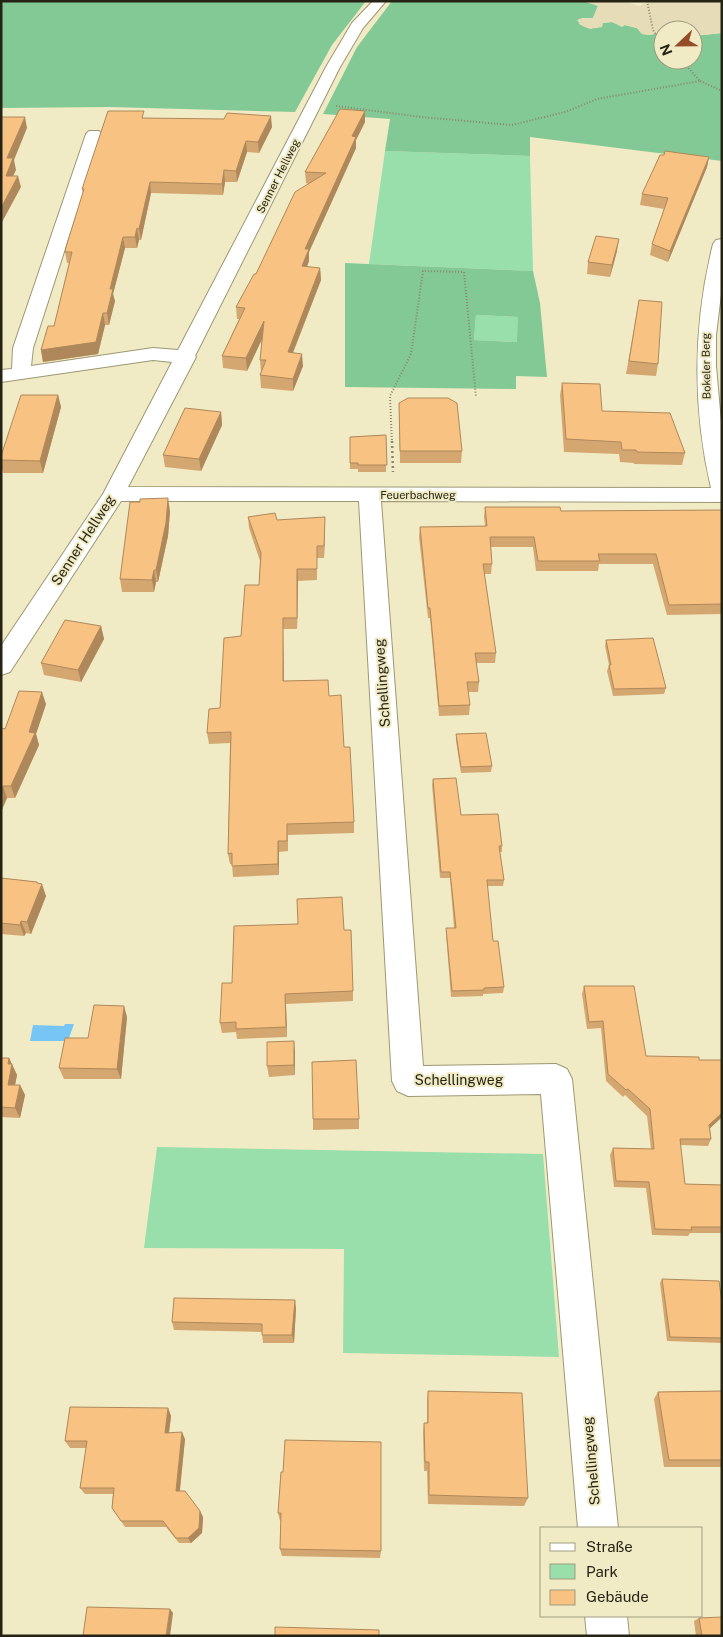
<svg xmlns="http://www.w3.org/2000/svg" width="723" height="1637" font-family="'Public Sans',sans-serif">
<style>
.green{fill:#99dfab}
.forest{fill:#83c996;fill-rule:evenodd}
.sand{fill:#e6dcb8}
.water{fill:#77c5f4}
.lines{fill:none;stroke-linecap:round;stroke-linejoin:round}
.minor-casing{stroke:#9d9774;stroke-width:2}
.path-far1{stroke:#8a866c;stroke-width:2;stroke-dasharray:1 2;stroke-linecap:butt}
.path{stroke:#8a866c;stroke-width:2.5;stroke-dasharray:2 3;stroke-linecap:butt}
.minor{fill:#fff;fill-rule:evenodd}
.wall{fill:#d5a770}
.shaded-wall{fill:#ae885b}
.building{fill:#f8c282;stroke:#ae885b}
.labels{text-anchor:middle;stroke-width:4;stroke-linejoin:round;paint-order:stroke}
.far-street-label{font-size:11px;fill:#252315;stroke:#f1ebc5}
.street-label{font-size:14px;fill:#252315;stroke:#f1ebc5}
</style>
<rect width="100%" height="100%" fill="#f1ebc5"/>
<g class="green">
<polygon points="385,151 530,156 533,271 369,264"/>
<polygon points="476,315 518,317 518,342 474,340"/>
<polygon points="157,1147 543,1154 559,1357 343,1353 344,1249 144,1248"/>
</g>
<g class="forest">
<polygon points="1,1 366,1 332,45 295,112 110,107 1,108"/>
<polygon points="392,1 583,1 597,5 598,6 593,18 582,18 579,24 591,29 603,23 612,22 637,28 642,34 651,35 663,31 663,60 693,60 693,36 722,33 722,161 530,137 530,156 385,151 390,119 323,114 357,47"/>
<path d="M345,263L533,271L540,303L547,377L516,376V389L345,387ZM476,315L518,317L517,342L474,340Z"/>
</g>
<path class="sand" d="M583,1H623L639,6L650,1H722V33L693,36V30H663L651,35L642,34L637,28L625,25L622,27L612,22L603,23L602,27C591,29 584,30 577,20L582,18H593L598,6Z"/>
<polygon class="water" points="65,1024 74,1024 68,1041 30,1041 33,1025 64,1026"/>
<g class="lines">
<g class="minor-casing">
<g id="minor">
<path d="M373,1H386L363,28L340,67L195,356L196,357L128,487L711,488C692,406 693,325 713,244L716,240L722,239V286L716,335V366L722,433V502L381,501L423,1066L556,1064L567,1069L572,1079L618,1528H578L541,1094L408,1096L397,1091L392,1081L359,501H121L10,672L1,675V646L103,494L172,362L153,360L1,382V370L12,369L13,348L86,134L89,131H99L102,134L33,348L31,366L153,348L178,350L326,67L352,23Z"/>
<polygon points="585,1616 627,1616 629,1636 587,1636"/>
</g>
</g>
<g class="path-far1">
<polyline points="647,1 653,30 663,44"/>
<polyline points="700,81 722,91"/>
<polyline points="336,106 421,117 512,125 565,112 597,99 700,81 681,60"/>
<polyline points="392,443 390,396 411,354 423,271 464,272 476,397"/>
</g>
<polyline class="path" points="392,441 393,472"/>
<use href="#minor" class="minor"/>
</g>
<g class="wall">
<polygon points="365,111 365,122 356,140 356,148 309,252 309,261 307,267 320,268 321,280 293,353 303,366 293,391 261,388 260,375 261,372 260,360 262,338 247,371 223,368 222,356 239,319 237,319 236,307 309,184 306,183 305,172"/>
<polygon points="145,118 272,127 259,153 247,152 237,182 225,182 223,195 151,193 141,240 139,240 137,248 125,248 113,294 115,301 109,325 105,325 98,354 43,362 41,350 54,326 69,263 67,263 65,252 83,194 82,189"/>
<polygon points="664,155 709,157 707,167 668,262 650,255 652,244 664,209 640,205 642,194"/>
<polygon points="617,251 610,277 587,274 588,262"/>
<polygon points="639,300 658,364 656,376 626,374"/>
<polygon points="562,383 602,411 685,453 682,465 634,464 634,463 620,462 619,454 564,452 560,395"/>
<polygon points="58,395 61,407 43,473 3,473 1,466 1,456"/>
<polygon points="399,403 462,451 461,463 400,463"/>
<polygon points="221,412 222,425 201,471 165,467 163,455"/>
<polygon points="386,435 386,472 358,472 358,469 350,469 350,437"/>
<polygon points="485,507 561,511 722,510 722,614 667,615 653,564 599,564 598,571 536,571 533,547 491,547 492,564 491,574 484,574 496,653 495,663 476,663 479,682 478,692 468,692 470,705 469,715 439,716 430,618 428,618 419,537 420,527 485,526 484,517"/>
<polygon points="170,511 168,536 158,582 156,582 154,592 122,592 120,579"/>
<polygon points="248,517 277,520 325,528 324,558 317,558 317,580 298,581 297,629 283,629 284,681 329,696 344,747 354,822 354,833 288,835 288,851 279,852 279,875 233,877 232,864 230,864 228,854 230,743 209,744 207,733 220,708 241,636 259,585 260,561 249,528"/>
<polygon points="101,626 104,639 81,682 44,675 41,663"/>
<polygon points="606,640 666,688 664,694 613,696 607,671 609,665 605,646"/>
<polygon points="46,704 36,734 39,745 15,798 7,798 1,812 5,729"/>
<polygon points="456,734 492,766 491,772 461,773 456,741"/>
<polygon points="433,779 461,815 502,846 502,852 500,852 504,880 503,886 487,886 493,941 504,987 503,993 483,994 483,996 451,997 446,934 446,928 454,928 450,878 440,878 432,785"/>
<polygon points="1,878 37,882 46,896 31,934 26,933 24,936 1,934"/>
<polygon points="344,930 353,991 353,1001 286,1004 287,1037 237,1039 236,1032 222,1033 220,1023 232,983"/>
<polygon points="584,986 646,1056 699,1060 722,1060 722,1117 710,1128 711,1139 708,1146 680,1145 685,1184 722,1185 722,1233 690,1233 688,1236 652,1235 646,1188 614,1187 610,1155 613,1148 651,1149 647,1116 625,1095 623,1097 606,1081 601,1028 587,1029 582,994"/>
<polygon points="127,1017 121,1079 64,1079 59,1068 88,1038"/>
<polygon points="295,1052 295,1075 269,1077 267,1066"/>
<polygon points="1,1058 9,1058 17,1075 15,1085 20,1085 25,1095 20,1118 1,1117"/>
<polygon points="313,1119 359,1119 359,1129 313,1130"/>
<polygon points="662,1279 722,1303 722,1343 667,1341 660,1283"/>
<polygon points="296,1308 294,1343 263,1343 262,1332 174,1330 172,1322"/>
<polygon points="428,1391 528,1498 524,1506 428,1504 427,1471 424,1471 423,1432 424,1423 427,1423 427,1401"/>
<polygon points="722,1391 722,1467 664,1467 654,1399 658,1392"/>
<polygon points="168,1408 171,1416 169,1433 185,1439 180,1491 200,1511 203,1517 202,1533 191,1543 179,1543 166,1527 125,1527 112,1508 113,1494 85,1494 80,1488 86,1448 70,1448 65,1441"/>
<polygon points="281,1472 381,1551 380,1558 282,1556 280,1549 281,1521 280,1521 278,1513"/>
<polygon points="699,1618 722,1636 696,1636 694,1621"/>
</g>
<g class="shaded-wall">
<polygon points="365,111 365,122 356,140 356,148 309,252 309,261 302,278 302,266 305,249 352,136"/>
<polygon points="271,116 272,127 259,153 258,142"/>
<polygon points="25,117 27,128 14,160 16,170 8,187 6,176 7,158"/>
<polygon points="246,141 247,152 237,182 236,171"/>
<polygon points="709,157 707,167 668,262 670,251"/>
<polygon points="224,170 225,182 223,195 222,184"/>
<polygon points="18,176 21,187 1,224 1,208"/>
<polygon points="150,182 151,193 141,240 139,229"/>
<polygon points="137,228 139,240 137,248 135,237"/>
<polygon points="123,237 125,248 113,294 115,301 109,325 107,313 110,289"/>
<polygon points="619,239 617,251 610,277 612,265"/>
<polygon points="320,268 321,280 288,365 288,352"/>
<polygon points="103,313 105,325 98,354 43,362 41,350"/>
<polygon points="264,321 265,333 247,371 246,358"/>
<polygon points="302,354 303,366 293,391 293,379"/>
<polygon points="58,395 61,407 43,473 40,461"/>
<polygon points="221,412 222,425 201,471 199,459"/>
<polygon points="168,498 170,511 168,536 158,582 156,570"/>
<polygon points="325,517 325,528 324,558 324,546"/>
<polygon points="297,569 298,581 297,629"/>
<polygon points="154,570 156,582 154,592 152,580"/>
<polygon points="283,618 283,629 284,692 283,681"/>
<polygon points="101,626 104,639 81,682 78,670"/>
<polygon points="42,692 46,704 36,734 39,745 15,798 11,786"/>
<polygon points="3,786 7,798 1,812 1,791"/>
<polygon points="278,841 279,852 279,875 278,864"/>
<polygon points="37,882 40,889 42,884 46,896 31,934 27,922"/>
<polygon points="21,921 26,933 24,936 20,925"/>
<polygon points="285,994 286,1004 287,1037 286,1027"/>
<polygon points="124,1006 127,1017 121,1079 117,1069"/>
<polygon points="294,1041 295,1052 295,1075 294,1065"/>
<polygon points="9,1058 17,1075 13,1095 8,1085 8,1064"/>
<polygon points="20,1085 25,1095 20,1118 15,1108"/>
<polygon points="722,1113 722,1117 706,1132 709,1125"/>
<polygon points="295,1300 296,1308 294,1343 292,1335"/>
<polygon points="168,1408 171,1416 168,1440 165,1433"/>
<polygon points="182,1432 185,1439 179,1497 176,1491"/>
<polygon points="200,1511 203,1517 202,1533 191,1543 188,1538"/>
<polygon points="170,1609 173,1613 170,1636 166,1636"/>
</g>
<g class="building">
<polygon points="340,109 365,111 352,136 356,137 305,249 309,249 302,266 320,268 288,352 302,354 293,379 260,375 266,360 260,360 264,321 246,358 222,356 245,308 236,307 254,274 256,274 295,192 326,173 305,172"/>
<polygon points="108,111 144,111 142,118 224,119 227,113 271,116 258,142 246,141 236,171 224,170 222,184 150,182 139,229 137,228 135,237 123,237 110,289 113,289 107,313 103,313 96,342 41,350 48,326 54,326 72,252 65,252 66,247 84,189 82,189"/>
<polygon points="1,117 25,117 7,158 13,158 6,176 18,176 1,208"/>
<polygon points="665,151 709,157 670,251 652,244 668,198 642,194 660,155 664,155"/>
<polygon points="596,236 619,239 612,265 588,262"/>
<polygon points="639,300 662,302 658,364 629,361"/>
<polygon points="562,383 600,384 602,411 670,413 685,453 637,452 636,450 622,450 621,442 566,439"/>
<polygon points="21,395 58,395 40,461 1,460 1,456"/>
<polygon points="408,398 448,398 457,403 462,451 400,451 399,403"/>
<polygon points="185,408 221,412 199,459 163,455"/>
<polygon points="386,435 387,465 358,465 358,463 350,463 350,437"/>
<polygon points="168,498 166,523 156,570 154,570 152,580 120,579 130,502 140,502 140,499"/>
<polygon points="485,507 560,507 561,511 722,510 722,604 669,605 656,554 598,554 600,561 538,561 534,537 490,537 492,564 483,564 496,653 475,653 479,682 467,682 470,705 439,706 430,608 428,608 420,527 487,526"/>
<polygon points="275,513 277,520 325,517 324,546 317,546 317,569 297,569 297,618 283,618 283,681 328,680 329,696 341,695 344,747 350,747 354,822 287,824 287,841 278,841 278,864 232,866 232,853 228,854 231,732 207,733 209,709 220,708 224,638 241,636 245,585 259,585 261,553 248,517"/>
<polygon points="65,620 101,626 78,670 41,663"/>
<polygon points="653,638 666,688 614,689 609,665 611,665 606,640"/>
<polygon points="19,691 42,692 29,732 35,733 11,786 3,786 1,791 1,728 5,729"/>
<polygon points="486,733 492,766 461,767 456,734"/>
<polygon points="456,778 461,815 498,814 502,846 499,846 504,880 487,880 493,941 498,941 504,987 484,988 484,990 452,991 446,928 456,928 450,872 441,872 433,779"/>
<polygon points="1,878 37,882 37,883 42,884 27,922 21,921 20,925 1,923"/>
<polygon points="342,897 344,930 351,930 353,991 285,994 286,1027 236,1029 236,1022 220,1023 222,983 232,983 234,926 298,924 297,899"/>
<polygon points="584,986 634,986 646,1056 699,1057 699,1060 722,1060 722,1113 709,1125 711,1139 680,1139 685,1184 722,1185 722,1227 691,1227 692,1230 655,1229 649,1182 616,1181 613,1148 654,1149 650,1109 628,1089 626,1090 608,1074 603,1021 589,1022"/>
<polygon points="94,1005 124,1006 117,1069 59,1068 65,1038 88,1038"/>
<polygon points="294,1041 294,1065 267,1066 267,1042"/>
<polygon points="1,1058 9,1058 8,1064 12,1064 8,1085 20,1085 15,1108 1,1107"/>
<polygon points="356,1060 359,1119 313,1119 312,1062"/>
<polygon points="662,1279 719,1281 722,1303 722,1338 670,1337"/>
<polygon points="174,1298 295,1300 292,1335 262,1335 262,1324 172,1322"/>
<polygon points="428,1391 522,1393 528,1498 429,1495 429,1462 425,1462 424,1423 428,1423"/>
<polygon points="722,1391 722,1460 669,1460 658,1392"/>
<polygon points="70,1407 168,1408 165,1433 182,1432 176,1491 185,1491 200,1511 199,1528 188,1538 176,1538 163,1521 121,1521 112,1508 114,1488 80,1488 87,1441 65,1441"/>
<polygon points="285,1440 381,1442 381,1551 280,1549 281,1513 278,1513 281,1472 283,1472"/>
<polygon points="87,1607 170,1609 166,1636 83,1636"/>
<polygon points="722,1617 722,1636 702,1636 699,1618"/>
<polygon points="275,1627 379,1630 379,1636 275,1636"/>
</g>
<g class="labels">
<g class="far-street-label">
<text transform="translate(278 176) rotate(-63)" y="4">Senner Hellweg</text>
<text transform="translate(706 366) rotate(-91)" y="4">Bokeler Berg</text>
<text x="418" y="499">Feuerbachweg</text>
</g>
<g class="street-label">
<text transform="translate(83 540) rotate(-57)" y="5">Senner Hellweg</text>
<text transform="translate(382 683) rotate(-94)" y="5">Schellingweg</text>
<text x="459" y="1085">Schellingweg</text>
<text transform="translate(591 1461) rotate(-95)" y="5">Schellingweg</text>
</g>
</g>
<rect width="723" height="1637" fill="none" stroke="#252315" stroke-width="5"/>
<rect x="540" y="1527" width="162" height="90" fill="#f1ebc5" stroke="#9f9b7f"/>
<rect x="550" y="1543" width="25" height="8" fill="#ffffff" stroke="#9f9b7f"/>
<text x="586" y="1552" font-size="15" fill="#252315">Straße</text>
<rect x="550" y="1564" width="25" height="15" fill="#99dfab" stroke="#9f9b7f"/>
<text x="586" y="1577" font-size="15" fill="#252315">Park</text>
<rect x="550" y="1590" width="25" height="15" fill="#f8c282" stroke="#9f9b7f"/>
<text x="586" y="1602" font-size="15" fill="#252315">Gebäude</text>
<g transform="translate(678 45) rotate(248)"><circle r="24" fill="#f1ebc5" stroke="#9f9b7f"/>
<path d="M0-4L9 19L0 12L-9 19Z" fill="#944d28"/>
<text y="-8" font-size="14" font-weight="bold" text-anchor="middle" fill="#252315">N</text>
</g>
</svg>
